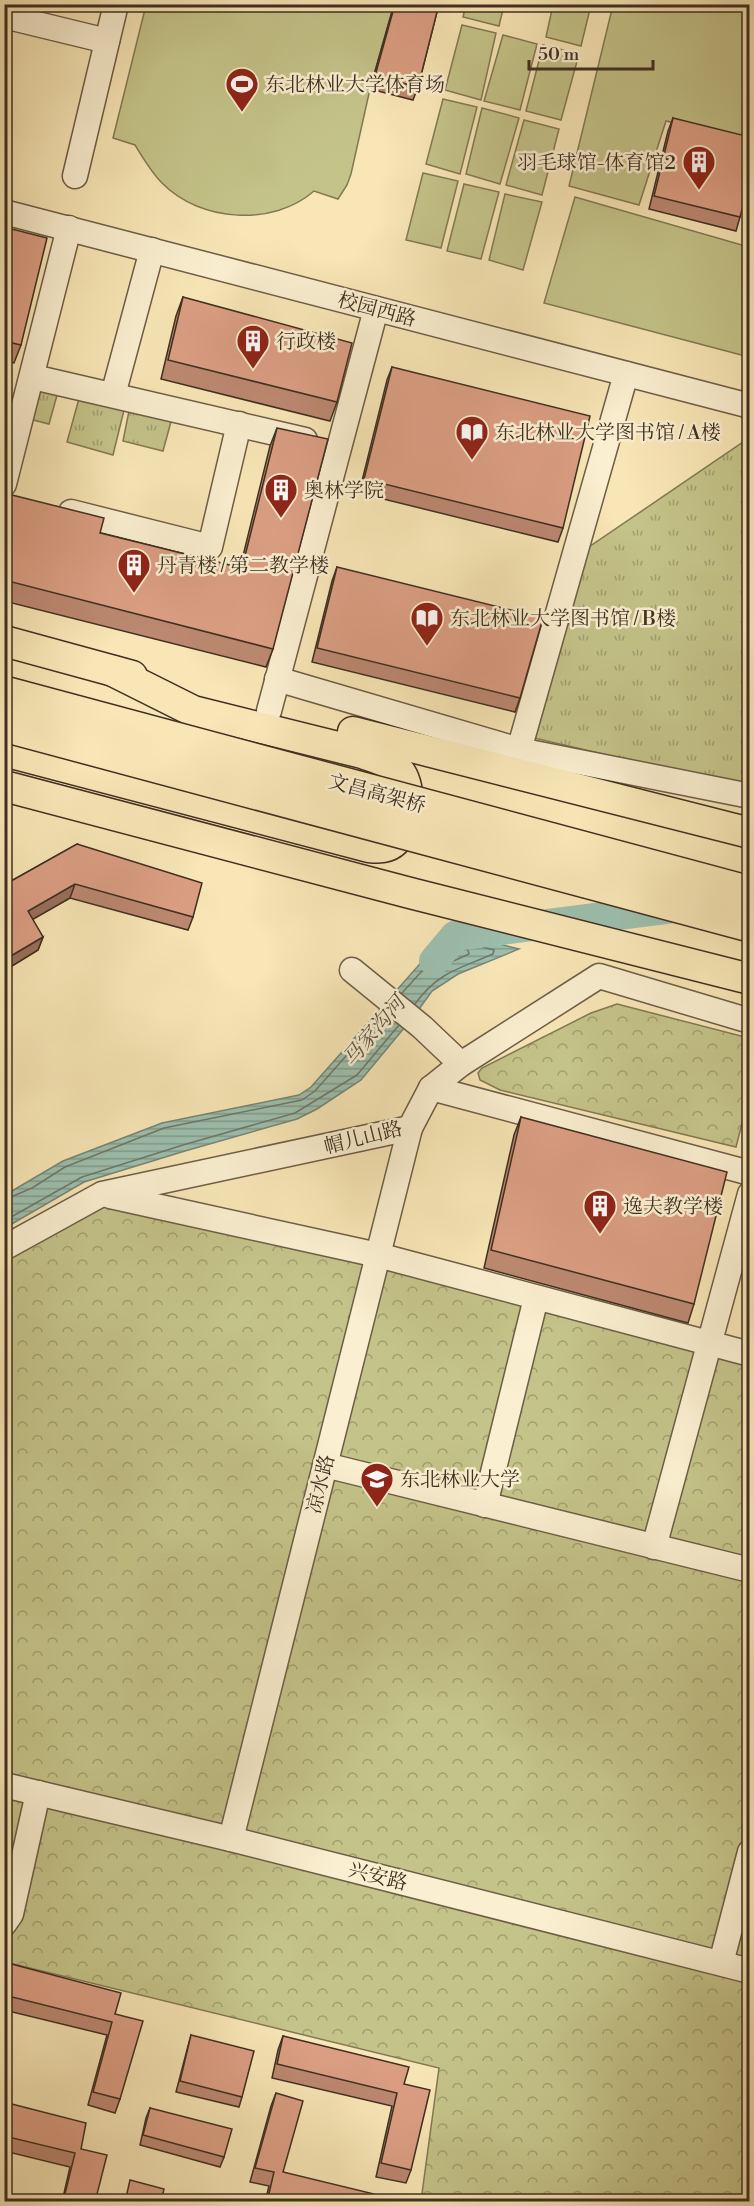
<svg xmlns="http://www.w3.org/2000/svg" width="754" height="2206" font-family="'Libre Bodoni','Noto Serif SC',serif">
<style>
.grass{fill:url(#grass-tufts);stroke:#827954;stroke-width:1.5}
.forest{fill:url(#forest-crowns);stroke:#827954;stroke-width:1.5}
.park{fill:#c4c389;stroke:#827954;stroke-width:1.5}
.water{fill:url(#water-rules);stroke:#778676;stroke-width:1.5}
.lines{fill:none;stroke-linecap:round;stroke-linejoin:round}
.shore{stroke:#6e7868;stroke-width:1.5}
.river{stroke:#9dc0af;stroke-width:30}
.minor-casing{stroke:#6d5d46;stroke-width:27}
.major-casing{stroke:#3f2f20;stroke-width:33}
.minor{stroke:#faefd0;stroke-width:24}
.major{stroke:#f8e6b6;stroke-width:30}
.highway-bridge-casing{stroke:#3f2f20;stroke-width:36;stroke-linecap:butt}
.highway-bridge{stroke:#f8e6b6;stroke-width:33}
.wall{fill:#bc8871;stroke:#3f2f20;stroke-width:1.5}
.shaded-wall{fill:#996f5c;stroke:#3f2f20;stroke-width:1.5}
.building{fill:#db9e83;stroke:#3f2f20;stroke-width:1.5}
.labels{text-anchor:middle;stroke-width:5;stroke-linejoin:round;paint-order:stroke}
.poi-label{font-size:20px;fill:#3f2f20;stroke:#faefd0;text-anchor:start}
.street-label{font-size:20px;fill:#3f2f20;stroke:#faefd0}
.water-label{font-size:21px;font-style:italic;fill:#565344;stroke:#faefd0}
</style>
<defs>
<pattern id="grass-tufts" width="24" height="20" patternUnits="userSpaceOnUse" patternTransform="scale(1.5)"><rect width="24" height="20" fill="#c4c389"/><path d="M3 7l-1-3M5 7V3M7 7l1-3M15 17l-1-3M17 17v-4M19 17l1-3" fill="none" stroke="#a19f70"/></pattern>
<pattern id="forest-crowns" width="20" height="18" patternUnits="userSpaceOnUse" patternTransform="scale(1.5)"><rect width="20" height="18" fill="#c4c389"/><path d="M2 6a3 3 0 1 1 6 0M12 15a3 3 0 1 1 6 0" fill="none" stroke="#a19f70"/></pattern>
<pattern id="water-rules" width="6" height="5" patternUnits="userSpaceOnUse" patternTransform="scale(1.5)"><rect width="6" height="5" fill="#9dc0af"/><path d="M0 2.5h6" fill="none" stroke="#819c8e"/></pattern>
</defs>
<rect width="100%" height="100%" fill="#f8e6b6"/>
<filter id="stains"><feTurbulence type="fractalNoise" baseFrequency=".00333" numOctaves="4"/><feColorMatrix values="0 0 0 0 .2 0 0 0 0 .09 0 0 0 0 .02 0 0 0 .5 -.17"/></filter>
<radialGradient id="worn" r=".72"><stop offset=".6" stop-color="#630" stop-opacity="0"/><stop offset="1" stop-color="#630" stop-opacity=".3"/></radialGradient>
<g class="grass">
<polygon points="59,388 49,424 29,419 37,393 41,390"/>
<polygon points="80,395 125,406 113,455 67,442"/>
<polygon points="130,406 172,418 163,451 123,441"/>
<polygon points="749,438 749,788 534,738 583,551"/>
</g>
<g class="forest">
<polygon points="617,1004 749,1038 749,1096 736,1147 500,1090 480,1080 478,1073 482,1068 591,1013"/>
<polygon points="103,1201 370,1259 227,1832 5,1778 5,1255"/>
<polygon points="382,1266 749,1359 749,1829 717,1956 239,1835"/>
<polygon points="5,1794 226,1848 749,1983 749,2201 421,2201 439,2068 5,1962"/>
<polygon points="749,1878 749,1963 729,1959"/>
</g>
<g class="park">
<path d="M146,5H394L370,89L351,174L347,185L338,199L314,191C273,227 200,222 162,183C151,172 143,158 135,145L113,138Z"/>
<polygon points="466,5 504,5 499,26 463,17"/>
<polygon points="553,5 591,5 581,46 546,37"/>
<polygon points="613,5 749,5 749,140 666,121 639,205 569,186"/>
<polygon points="462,25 496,33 481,100 445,90"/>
<polygon points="503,35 537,44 520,110 484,101"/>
<polygon points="543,45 579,54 561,120 526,111"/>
<polygon points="443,99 477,107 460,174 426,164"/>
<polygon points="482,108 519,118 500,184 466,174"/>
<polygon points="524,120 559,129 542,195 506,185"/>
<polygon points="423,173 458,181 441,248 406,240"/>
<polygon points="464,184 499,192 481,259 447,251"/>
<polygon points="505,194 542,202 523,270 489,260"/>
<polygon points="575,197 749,247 749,357 544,303"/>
</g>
<polygon class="water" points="449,931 519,949 458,974 432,991 414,1016 361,1080 317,1109 297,1119 185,1151 84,1182 5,1228 5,1195 63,1161 162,1123 299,1095 311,1087"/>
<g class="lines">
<g class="shore">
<polygon points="454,947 468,950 469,954 440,967 440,963"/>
<path d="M402,993L451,939L494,950L493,954C459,969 438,972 415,1004"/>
<polyline points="4,1200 32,1188 65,1167 164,1128 302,1100 315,1091 384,1013"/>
<polyline points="4,1221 82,1177 183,1145 295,1113 357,1075 399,1025"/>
</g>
<polyline class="river" points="434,961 455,936 681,907"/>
<g class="minor-casing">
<g id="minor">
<polyline points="4,16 107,41"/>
<polyline points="75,176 116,4"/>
<polyline points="4,212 750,406"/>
<polyline points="33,377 305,440"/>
<polyline points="113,395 152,250"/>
<polyline points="4,484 69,228"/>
<polyline points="71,512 210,547 239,424"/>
<polyline points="277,679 519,750 750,796"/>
<polyline points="269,711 376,309"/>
<polyline points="519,750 626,374"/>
<polyline points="352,970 422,1027 461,1064"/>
<polyline points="431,1088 750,1173"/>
<polyline points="110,1196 378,1255 750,1354"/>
<polyline points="4,1248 102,1194 410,1128 431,1088 461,1064 599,976 750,1021"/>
<polyline points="325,1465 750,1570"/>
<polyline points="485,1505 536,1298"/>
<polyline points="654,1547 750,1194"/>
<polyline points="4,1785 231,1839 750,1971"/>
<polyline points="231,1839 410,1128"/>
<polyline points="4,1924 11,1914 38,1793"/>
<polyline points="721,1963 750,1852"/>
</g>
</g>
<g class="major-casing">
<g id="major">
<polyline points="4,641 132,676"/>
<polyline points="353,732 750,833"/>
<path d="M4,751L369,847C379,848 388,848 395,841C410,826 413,782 396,768C386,760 373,757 362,753L193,711L113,671"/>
<polyline points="4,786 410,893 750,979"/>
</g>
</g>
<use href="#minor" class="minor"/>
<use href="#major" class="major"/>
<g class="highway-bridge-casing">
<g id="highway-bridge">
<polyline points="4,693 750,893"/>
<polyline points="4,725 750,925"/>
</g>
</g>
<use href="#highway-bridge" class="highway-bridge"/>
</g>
<g class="wall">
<polygon points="394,4 439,4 418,87 413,100 370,89"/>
<polygon points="673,118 740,217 736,231 649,209 668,131"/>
<polygon points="4,227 21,345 14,363 4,361"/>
<polygon points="183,297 337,402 330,421 161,379 176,316"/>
<polygon points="392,367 563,528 558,542 359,493 387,380"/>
<polygon points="277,428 273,649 266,667 4,601 4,493 100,533 240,568 270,446"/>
<polygon points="337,567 520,698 515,712 312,662 332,581"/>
<polygon points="77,844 193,917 188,930 70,898 32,919 43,937 38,950 4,971 4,885"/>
<polygon points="521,1117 694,1304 688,1323 484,1268 514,1135"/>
<polygon points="4,1962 115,2014 120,2099 115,2113 88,2105 107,2035 4,2010"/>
<polygon points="191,2035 242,2097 239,2107 176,2092 188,2046"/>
<polygon points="283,2036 404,2084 411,2170 406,2183 376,2177 392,2106 272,2078 278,2050"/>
<polygon points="276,2093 283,2172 372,2202 265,2202 269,2186 250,2182 271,2106"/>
<polygon points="4,2102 81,2149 95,2202 62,2202 70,2167 4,2151"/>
<polygon points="150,2108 224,2157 220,2167 140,2145 146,2118"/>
</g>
<g class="shaded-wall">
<polygon points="75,884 70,898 23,925 28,911"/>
<polygon points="43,937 38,950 4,971 4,960"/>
</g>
<g class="building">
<polygon points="395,4 439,4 418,87 375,76"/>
<polygon points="673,118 750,137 750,180 740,217 654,196"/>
<polygon points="4,227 47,238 21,345 4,341"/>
<polygon points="183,297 352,343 337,402 168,360"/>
<polygon points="392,367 590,416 563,528 364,479"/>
<polygon points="277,428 328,439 273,649 4,580 4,493 104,518 100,533 242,568"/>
<polygon points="337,567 543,618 520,698 317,648"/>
<polygon points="4,794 11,795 4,819"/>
<polygon points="77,844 202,883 193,917 75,884 28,911 43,937 4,960 4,885"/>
<polygon points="521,1117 727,1172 694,1304 491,1250"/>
<polygon points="4,1962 121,1993 115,2014 143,2021 120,2099 93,2092 112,2022 4,1995"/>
<polygon points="4,2024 10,2025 4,2044"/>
<polygon points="191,2035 254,2051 242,2097 180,2081"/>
<polygon points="283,2036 409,2067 404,2084 430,2090 411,2170 381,2163 397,2093 277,2064"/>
<polygon points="276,2093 303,2101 283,2172 374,2194 372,2202 267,2202 274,2172 255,2168"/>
<polygon points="4,2102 86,2123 81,2149 107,2155 95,2202 63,2202 75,2153 4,2136"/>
<polygon points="150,2108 232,2129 224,2157 143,2135"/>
<polygon points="130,2180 164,2189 161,2202 125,2202"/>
</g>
<defs>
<g id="stadium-pin" transform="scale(1.725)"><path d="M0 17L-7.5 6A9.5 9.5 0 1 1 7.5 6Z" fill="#8f2418" stroke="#faefd0"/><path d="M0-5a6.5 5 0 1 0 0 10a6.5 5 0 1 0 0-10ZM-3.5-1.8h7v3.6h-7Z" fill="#fff"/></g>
<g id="building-pin" transform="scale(1.725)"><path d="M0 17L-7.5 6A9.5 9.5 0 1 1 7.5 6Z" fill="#8f2418" stroke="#faefd0"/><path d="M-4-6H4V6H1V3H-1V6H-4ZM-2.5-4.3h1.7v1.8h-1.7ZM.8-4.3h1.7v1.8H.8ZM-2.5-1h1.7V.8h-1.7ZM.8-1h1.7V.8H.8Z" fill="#fff"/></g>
<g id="library-pin" transform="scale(1.725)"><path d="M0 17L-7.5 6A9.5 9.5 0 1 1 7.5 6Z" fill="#8f2418" stroke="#faefd0"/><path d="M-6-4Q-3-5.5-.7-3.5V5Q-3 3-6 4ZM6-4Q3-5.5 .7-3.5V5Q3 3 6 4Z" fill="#fff"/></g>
<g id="university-pin" transform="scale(1.725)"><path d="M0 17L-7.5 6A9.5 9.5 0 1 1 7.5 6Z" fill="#8f2418" stroke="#faefd0"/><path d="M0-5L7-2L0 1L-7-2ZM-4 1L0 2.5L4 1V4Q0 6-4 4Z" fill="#fff"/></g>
</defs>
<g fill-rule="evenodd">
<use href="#stadium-pin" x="242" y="84"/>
<use href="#building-pin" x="699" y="162"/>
<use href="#building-pin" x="253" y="341"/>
<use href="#library-pin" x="472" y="432"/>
<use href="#building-pin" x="281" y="490"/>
<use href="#building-pin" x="134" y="565"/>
<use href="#library-pin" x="427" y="618"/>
<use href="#building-pin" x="600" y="1206"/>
<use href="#university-pin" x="377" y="1479"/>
</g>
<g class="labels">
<g class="poi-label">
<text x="265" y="91">东北林业大学体育场</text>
<text x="676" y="169" text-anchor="end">羽毛球馆-体育馆2</text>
<text x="276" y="348">行政楼</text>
<text x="495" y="439">东北林业大学图书馆 / A楼</text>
<text x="304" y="497">奥林学院</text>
<text x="157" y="572">丹青楼 / 第二教学楼</text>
<text x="450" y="625">东北林业大学图书馆 / B楼</text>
<text x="623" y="1213">逸夫教学楼</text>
<text x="400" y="1486">东北林业大学</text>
</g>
<g class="street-label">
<text transform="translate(377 309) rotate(15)" y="7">校园西路</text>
<text transform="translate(377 793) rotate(15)" y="7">文昌高架桥</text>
<text transform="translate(363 1137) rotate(-14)" y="7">帽儿山路</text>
<text transform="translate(320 1484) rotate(-76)" y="7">凉水路</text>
<text transform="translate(378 1876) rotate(14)" y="7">兴安路</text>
</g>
<g class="water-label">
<text transform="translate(374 1031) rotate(-50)" y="7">马家沟河</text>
</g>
</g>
<rect width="754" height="2206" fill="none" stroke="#f8e6b6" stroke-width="24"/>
<rect x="6" y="6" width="742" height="2194" fill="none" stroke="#3f2f20" stroke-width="3"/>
<rect x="12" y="12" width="730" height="2182" fill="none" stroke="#3f2f20" stroke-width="1.5"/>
<path d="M529 60v9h124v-9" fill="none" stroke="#3f2f20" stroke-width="3"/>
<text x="538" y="60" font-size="18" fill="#3f2f20" stroke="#faefd0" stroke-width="4.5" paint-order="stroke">50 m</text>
<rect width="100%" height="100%" filter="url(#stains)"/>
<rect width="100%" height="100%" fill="url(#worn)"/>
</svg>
